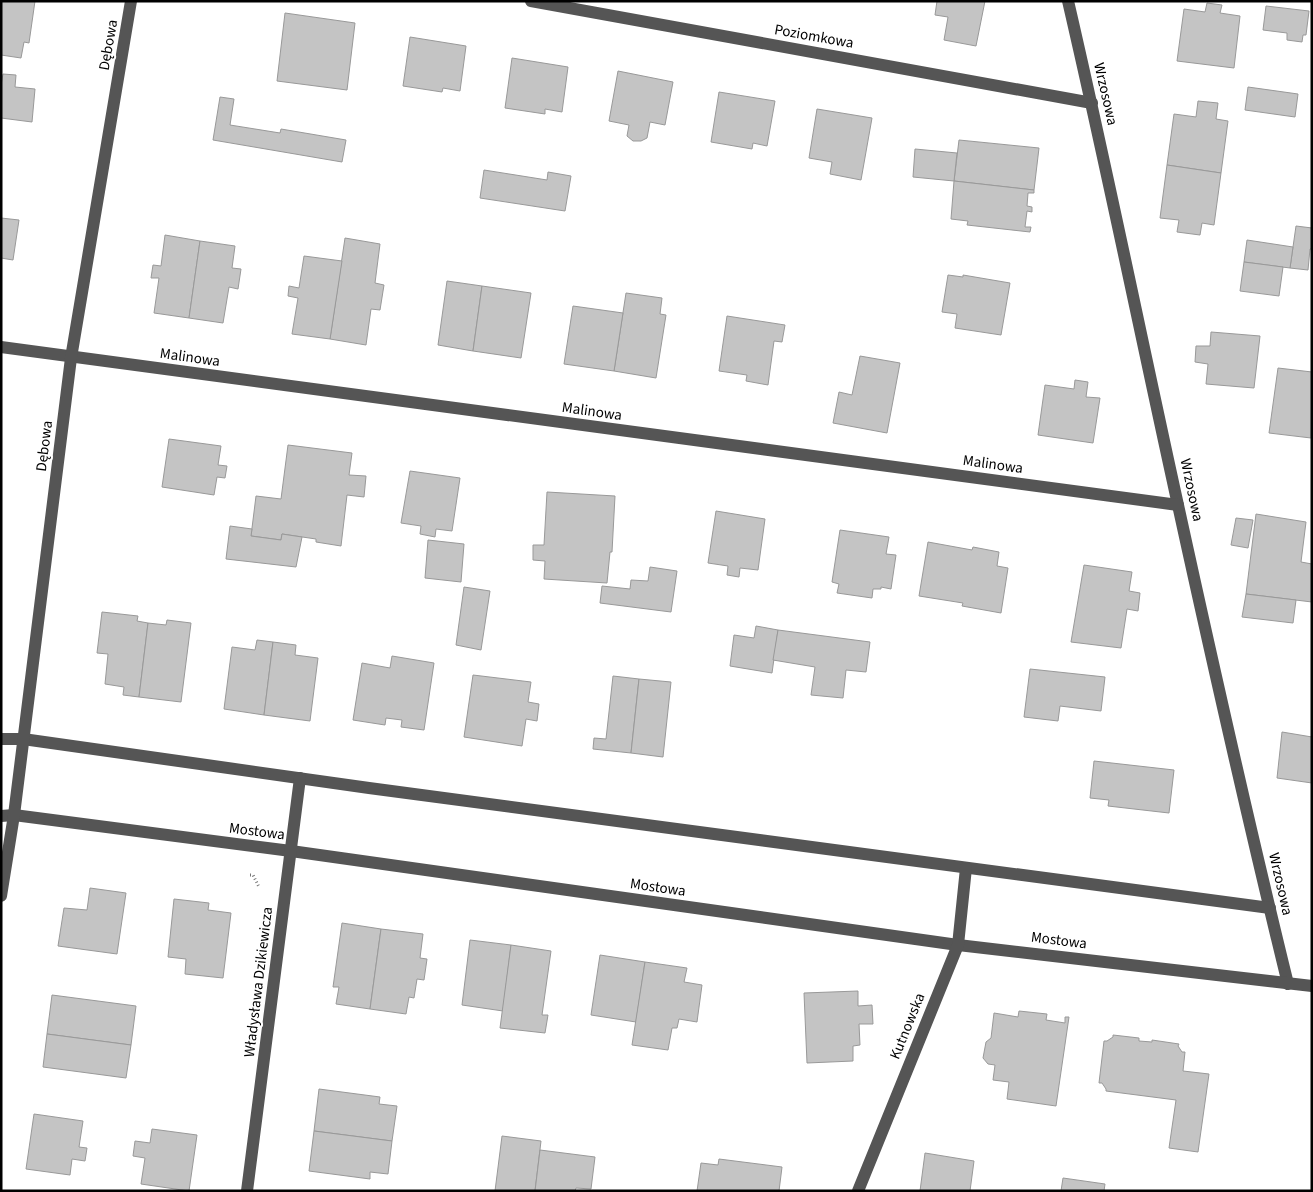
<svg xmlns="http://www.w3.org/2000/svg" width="1313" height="1192" font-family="'Source Sans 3',sans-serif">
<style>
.building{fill:#c4c4c4;stroke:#999}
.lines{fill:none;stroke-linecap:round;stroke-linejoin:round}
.path{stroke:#777;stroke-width:3;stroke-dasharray:1 2.5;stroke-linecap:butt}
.minor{stroke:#555;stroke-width:12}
.labels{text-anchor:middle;stroke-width:4;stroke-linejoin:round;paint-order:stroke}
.street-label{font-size:15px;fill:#000;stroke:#fff}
</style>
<rect width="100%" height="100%" fill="#fff"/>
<g class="building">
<polygon points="1,1 35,1 29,43 24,42 21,58 1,55"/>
<polygon points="937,1 985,1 976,46 944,40 948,17 935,15"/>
<polygon points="1207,3 1222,5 1220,13 1240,16 1234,68 1177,61 1184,9 1205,12"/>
<polygon points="1266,6 1309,11 1306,35 1303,35 1302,42 1287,40 1287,33 1263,30"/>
<polygon points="285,13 355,23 347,90 277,81"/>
<polygon points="410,37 466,46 460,91 443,88 442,92 403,86"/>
<polygon points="512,58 568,67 562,112 545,109 545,114 505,108"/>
<polygon points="618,71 673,82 665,125 650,122 647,138 641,141 633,141 627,136 629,125 609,121"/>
<polygon points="3,74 16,75 15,87 35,89 32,122 1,118 1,85"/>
<polygon points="1248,87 1298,94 1295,117 1245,110"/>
<polygon points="719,92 775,101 767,146 753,143 752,149 711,142"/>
<polygon points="220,97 234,99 230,125 280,133 281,129 346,140 342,162 213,140"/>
<polygon points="1198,101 1218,103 1216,119 1228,121 1221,173 1167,165 1174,114 1196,117"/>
<polygon points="817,109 872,118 861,180 830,174 832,162 809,158"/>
<polygon points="959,140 1039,148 1034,190 954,181"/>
<polygon points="915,149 957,153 954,181 913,177"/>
<polygon points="1167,165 1221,173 1214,225 1202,223 1200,235 1177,232 1179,220 1160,218"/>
<polygon points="484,170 547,180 548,172 571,176 565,211 480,198"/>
<polygon points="954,181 1034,190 1034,193 1028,193 1027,206 1032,207 1032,212 1027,211 1025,227 1031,227 1030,232 967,225 968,221 951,219"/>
<polygon points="1,218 19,220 13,260 1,258"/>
<polygon points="1296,226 1312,228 1312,249 1310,249 1308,270 1290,268"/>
<polygon points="165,235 200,241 189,318 154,313 159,278 151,278 153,265 161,266"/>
<polygon points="345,238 380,244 375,283 384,285 380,310 371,309 366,345 330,339"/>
<polygon points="1247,240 1293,247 1290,268 1244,262"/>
<polygon points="200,241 235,246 232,268 241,269 238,289 229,287 223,323 189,318"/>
<polygon points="304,256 342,261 330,339 292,334 298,298 288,296 289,286 299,288"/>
<polygon points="1244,262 1283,267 1279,296 1240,291"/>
<polygon points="948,275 963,277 963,275 1010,283 1001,335 955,328 957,314 942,312"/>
<polygon points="447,281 482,286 473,351 438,345"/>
<polygon points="482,286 531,293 521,358 473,351"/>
<polygon points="626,293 662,298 660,314 666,315 656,378 614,371"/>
<polygon points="573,306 623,313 614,371 564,364"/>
<polygon points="727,316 785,325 782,342 774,341 768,385 746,381 747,375 719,371"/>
<polygon points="1211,332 1260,336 1254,388 1206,384 1208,364 1195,362 1196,346 1210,346"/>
<polygon points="860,356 900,363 887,433 833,423 839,392 852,395"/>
<polygon points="1278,368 1312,372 1311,438 1269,433"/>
<polygon points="1075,380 1088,382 1086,397 1100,398 1093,443 1038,435 1045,385 1074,389"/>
<polygon points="169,439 221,446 218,465 227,466 225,478 217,477 214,495 162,487"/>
<polygon points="288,445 352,453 349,475 366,476 364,497 347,495 341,546 316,542 316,539 282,534 281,540 251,536 256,496 281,499"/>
<polygon points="410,471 460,478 452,531 436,529 435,537 420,534 421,526 401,523"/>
<polygon points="547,492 615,496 612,552 610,552 607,583 544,579 545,561 533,560 533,545 544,545"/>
<polygon points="716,511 765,519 758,570 740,568 739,577 727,575 728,566 708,563"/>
<polygon points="1256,514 1306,522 1301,562 1312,564 1312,602 1246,594"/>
<polygon points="1236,518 1253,520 1248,548 1231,545"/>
<polygon points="230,526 252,529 251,536 281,540 282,534 302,537 296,567 226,559"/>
<polygon points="840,530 889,537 886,554 896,555 891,589 881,587 881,589 873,589 872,598 837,593 839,584 832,582"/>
<polygon points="428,540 464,544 461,582 425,578"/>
<polygon points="928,542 972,550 973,547 999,552 997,566 1008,568 1001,613 962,606 963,603 919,596"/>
<polygon points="1084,565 1132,572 1129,591 1140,593 1138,611 1127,609 1121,648 1071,642"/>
<polygon points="650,567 677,571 671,612 600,603 602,586 630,589 631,580 648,581"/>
<polygon points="464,587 490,591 481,650 456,645"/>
<polygon points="1246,594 1296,600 1293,623 1242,617"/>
<polygon points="102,612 138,616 137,621 148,623 139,697 123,695 124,687 105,684 108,654 97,653"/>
<polygon points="167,620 191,623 181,702 139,697 148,623 166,625"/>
<polygon points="756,626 778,630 772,673 730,666 734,635 754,638"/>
<polygon points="778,630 870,642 866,672 846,670 843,698 811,695 815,667 773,660"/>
<polygon points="257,640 273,642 264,715 224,709 232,647 255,650"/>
<polygon points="273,642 296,645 295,655 318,658 310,721 264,715"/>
<polygon points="392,656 434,663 424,730 401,727 402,720 386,718 385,725 353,720 362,663 390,668"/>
<polygon points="1030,669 1105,677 1101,711 1060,706 1058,721 1024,717"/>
<polygon points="473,675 531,682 528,702 539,704 537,721 526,719 522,746 464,737"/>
<polygon points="613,676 639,679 631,753 593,749 594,738 606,739"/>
<polygon points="639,679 671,682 663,757 631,753"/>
<polygon points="1282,732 1312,737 1312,783 1277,778"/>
<polygon points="1094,761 1174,770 1169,813 1108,806 1109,800 1090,798"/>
<polygon points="90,888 126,893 117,954 58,946 64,908 87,910"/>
<polygon points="174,899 209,903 208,910 231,913 223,978 185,974 186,959 168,957"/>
<polygon points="342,923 381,929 370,1009 336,1004 339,987 333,987"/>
<polygon points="381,929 423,934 420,958 427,959 424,980 417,979 414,998 409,997 406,1014 370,1009"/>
<polygon points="470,940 511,945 503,1011 462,1005"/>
<polygon points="511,945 551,951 542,1015 548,1015 545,1033 500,1028"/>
<polygon points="600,955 645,962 636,1022 591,1015"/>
<polygon points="645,962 687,968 684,982 702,985 697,1022 679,1019 677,1028 672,1028 668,1050 632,1045"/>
<polygon points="858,991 858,1006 872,1005 873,1024 859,1024 860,1045 853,1046 853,1061 807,1063 804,993"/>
<polygon points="52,995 136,1006 131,1045 47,1034"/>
<polygon points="1019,1011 1047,1014 1046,1020 1065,1023 1065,1017 1069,1017 1056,1106 1007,1099 1009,1082 993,1080 995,1065 988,1064 983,1058 986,1042 991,1038 994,1013 1018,1017"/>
<polygon points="47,1034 131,1045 126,1078 43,1067"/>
<polygon points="1113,1035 1139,1038 1139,1041 1152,1042 1152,1040 1179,1044 1178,1046 1182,1052 1185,1052 1183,1071 1209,1074 1198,1152 1169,1148 1176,1100 1106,1091 1106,1089 1102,1083 1099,1083 1104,1041 1107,1041 1113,1037"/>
<polygon points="319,1089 380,1097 379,1104 397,1106 392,1141 314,1131"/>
<polygon points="34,1114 83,1121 79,1147 87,1148 85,1161 72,1159 70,1175 26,1169"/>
<polygon points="152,1129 197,1135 189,1191 141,1184 145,1158 133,1156 135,1141 150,1143"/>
<polygon points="314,1131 392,1141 388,1174 370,1172 370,1179 309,1171"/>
<polygon points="502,1136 541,1141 535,1191 495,1191"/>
<polygon points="540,1150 595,1157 591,1189 576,1188 575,1191 535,1191"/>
<polygon points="925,1153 974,1161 970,1191 920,1191"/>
<polygon points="719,1159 782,1167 779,1191 697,1191 701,1163 718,1165"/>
<polygon points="1063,1178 1105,1184 1104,1191 1061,1191"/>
</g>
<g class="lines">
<polyline class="path" points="250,875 253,875 259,887"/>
<g class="minor">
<polyline points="531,1 1092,103"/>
<path d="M1068,1C1107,169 1141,337 1178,505C1213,665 1249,825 1288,984"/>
<polyline points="1,347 1178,505"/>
<polyline points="1,739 23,739 369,788 1270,908"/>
<polyline points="1,816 14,815 291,851 958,945 1312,986"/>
<polyline points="1,896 14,815 71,358 131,1"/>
<polyline points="247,1191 300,778"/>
<polyline points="858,1191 958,945 966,868"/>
</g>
</g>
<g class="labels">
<g class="street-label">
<text transform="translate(814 36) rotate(10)" y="5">Poziomkowa</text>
<text transform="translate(108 45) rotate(-80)" y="5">Dębowa</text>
<text transform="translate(1106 94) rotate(77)" y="5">Wrzosowa</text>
<text transform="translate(190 357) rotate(8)" y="5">Malinowa</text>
<text transform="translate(592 411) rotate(8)" y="5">Malinowa</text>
<text transform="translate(44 446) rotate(-83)" y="5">Dębowa</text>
<text transform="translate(993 464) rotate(8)" y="5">Malinowa</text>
<text transform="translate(1192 490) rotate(78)" y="5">Wrzosowa</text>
<text transform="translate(257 831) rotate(7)" y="5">Mostowa</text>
<text transform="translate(1281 884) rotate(77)" y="5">Wrzosowa</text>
<text transform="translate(658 887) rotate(8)" y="5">Mostowa</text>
<text transform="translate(1059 940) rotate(7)" y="5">Mostowa</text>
<text transform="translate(258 982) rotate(-83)" y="5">Władysława Dzikiewicza</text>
<text transform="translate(907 1026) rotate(-68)" y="5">Kutnowska</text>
</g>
</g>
<rect width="1313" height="1192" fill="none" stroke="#000000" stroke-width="5"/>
</svg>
